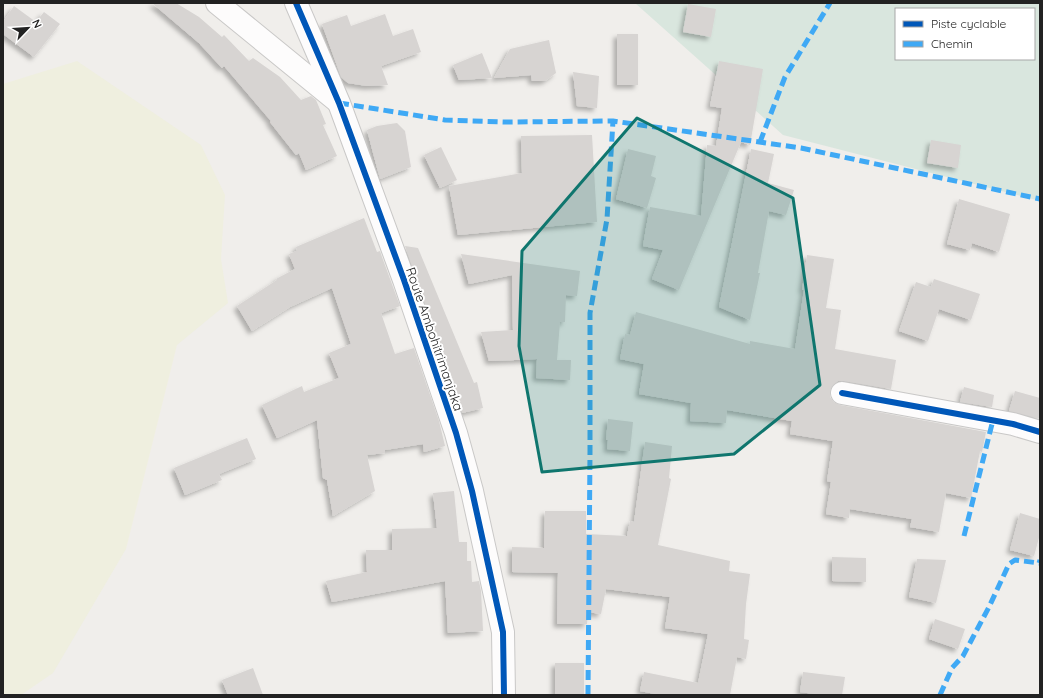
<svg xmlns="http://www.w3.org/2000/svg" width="1043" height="698" font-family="Quicksand,sans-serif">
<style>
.farmland{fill:#efefdf}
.wetland{fill:#d9e6de;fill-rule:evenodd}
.building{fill:#d7d4d2;filter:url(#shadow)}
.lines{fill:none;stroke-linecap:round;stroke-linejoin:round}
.minor-casing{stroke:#c9c8c7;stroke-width:24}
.minor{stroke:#fdfcfc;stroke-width:22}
.quiet{stroke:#3fa9f5;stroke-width:5;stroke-dasharray:10 5;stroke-linecap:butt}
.cycleway-casing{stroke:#fff;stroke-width:8}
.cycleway{stroke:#0057b8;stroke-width:6}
.marked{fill:#0f766e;fill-opacity:0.2;stroke:#0f766e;stroke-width:3;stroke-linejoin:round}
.labels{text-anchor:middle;stroke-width:4;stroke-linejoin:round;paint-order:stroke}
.street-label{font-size:13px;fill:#222;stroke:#fff}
</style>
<defs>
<filter id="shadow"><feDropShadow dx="-3.5" dy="3.5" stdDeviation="2" flood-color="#0004"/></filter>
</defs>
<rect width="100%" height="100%" fill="#f0eeeb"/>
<polygon class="farmland" points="77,61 201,145 225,195 221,259 228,303 177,345 126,549 53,673 21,695 3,695 3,84"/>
<path class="wetland" d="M635,3H1040V201L783,135ZM896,9H1034V59H896Z"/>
<g class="building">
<polygon points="152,3 176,3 199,17 222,37 224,35 249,61 253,58 280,77 301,100 311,96 316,100 326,124 323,125 337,156 306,170 299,153 296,155 270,122 271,121 224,66 222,68 199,43"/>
<polygon points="688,4 716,9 711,37 683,32"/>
<polygon points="14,6 36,22 44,12 60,24 34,57 3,34 3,22"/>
<polygon points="385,14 393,36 413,29 421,52 381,66 388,85 367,86 348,83 341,77 322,24 347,15 351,26"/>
<rect x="617" y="34" width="21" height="51"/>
<polygon points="549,40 556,73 545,81 532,81 531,75 494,78 510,49"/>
<polygon points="482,53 492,78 459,80 453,65"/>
<polygon points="719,61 763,69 750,145 741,142 679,290 652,279 663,250 643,246 646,228 650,207 701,216 707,145 716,146 722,108 710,106"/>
<polygon points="573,72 599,76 597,108 577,106"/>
<polygon points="397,123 405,131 411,167 380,179 367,130 377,126"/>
<polygon points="592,135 597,222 458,235 449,186 522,173 521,136"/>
<polygon points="931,140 961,145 958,168 927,163"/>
<polygon points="441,147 457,180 440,188 424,155"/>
<polygon points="628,149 656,156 651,176 656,178 647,208 616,199"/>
<polygon points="751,149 774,154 768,183 794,190 786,215 769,211 758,273 760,273 750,320 719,307"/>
<polygon points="959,199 1010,214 999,252 972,243 970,250 947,244"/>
<polygon points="364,218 377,252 380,251 382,257 400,306 381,313 395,354 414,348 439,421 445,446 424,452 423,444 385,450 385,453 367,455 375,491 333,516 327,480 323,478 317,420 277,438 262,405 302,386 304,392 339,378 329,353 351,344 332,288 290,307 252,331 237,306 277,280 276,279 295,269 289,254 297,251 296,247"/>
<polygon points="405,246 418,248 474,383 477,382 483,408 462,413"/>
<polygon points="461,254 580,271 577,296 566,295 565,322 560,322 557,360 571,360 570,380 536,378 537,359 489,361 481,332 513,330 512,275 469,284"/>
<polygon points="807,255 834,259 826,308 841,310 835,349 896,360 891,389 844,381 838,381 833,385 830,390 830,397 834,402 840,405 986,432 982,452 980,451 971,498 946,493 939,532 910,527 912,519 850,509 849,518 826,514 831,482 827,481 833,441 790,434 792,421 727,410 726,423 690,421 691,403 639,394 644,364 620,359 625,334 630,335 636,312 750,344 750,341 795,349 804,290 802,290"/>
<polygon points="934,279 980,294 971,320 939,309 928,341 899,331 916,282 931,287"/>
<polygon points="964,387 994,395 992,407 960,402"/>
<polygon points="1015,391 1040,398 1040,419 1009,411"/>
<polygon points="608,419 633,422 630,451 607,449 608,440 606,440"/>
<polygon points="247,438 256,459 219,474 222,480 185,495 174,468"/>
<polygon points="645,442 672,446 669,478 671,479 658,545 730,561 729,571 750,574 746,604 744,639 749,640 746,659 737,657 730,695 660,695 640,691 644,672 698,683 708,634 665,628 670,597 606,589 601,614 588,612 587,624 557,624 558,573 512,572 512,547 544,548 545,511 586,511 586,534 627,536 630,521 634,522"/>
<polygon points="454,491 459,542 467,542 467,561 471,561 472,582 479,581 481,591 483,631 448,633 445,581 332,602 326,581 367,572 366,550 392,550 392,529 437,528 433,493"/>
<polygon points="1020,513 1040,519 1040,534 1034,556 1010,550"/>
<polygon points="832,557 866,558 866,582 832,581"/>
<polygon points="917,559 946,560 936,603 909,597"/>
<polygon points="935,619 965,629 958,649 929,639"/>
<rect x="555" y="663" width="29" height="32"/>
<polygon points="253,668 263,695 228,695 222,680"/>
<polygon points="803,672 845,677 842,695 822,695 800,692"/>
</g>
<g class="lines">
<g class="minor-casing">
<g id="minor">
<polyline points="217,3 337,101"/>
<polyline points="296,3 339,103 404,280 456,433 472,491 503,632 504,695"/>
<polyline points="842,393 1013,424 1040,432"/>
</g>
</g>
<use href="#minor" class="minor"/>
<g class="quiet">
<polyline points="339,103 445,120 505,122 613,121 801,148 1040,199"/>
<polyline points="760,142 785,77 830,3"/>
<polyline points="964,536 993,420"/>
<polyline points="588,695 590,452 590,313 607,219 613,121"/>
<polyline points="940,695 952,668 963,656 989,607 1009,564 1015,560 1039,563 1040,560"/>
</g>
<g class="cycleway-casing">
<g id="cycleway">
<polyline points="296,3 339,103 404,280 456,433 472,491 503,632 504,695"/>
<polyline points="842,393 1013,424 1040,432"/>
</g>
</g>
<use href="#cycleway" class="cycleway"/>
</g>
<path class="marked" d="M637,118L793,198L820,385L734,454L542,472L519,346L522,251Z"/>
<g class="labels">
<g class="street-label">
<text transform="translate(435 339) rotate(71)" y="5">Route Ambohitrimanjaka</text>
</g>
</g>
<rect width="1043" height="698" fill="none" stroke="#222222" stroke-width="8"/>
<rect x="895" y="8" width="140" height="52" fill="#ffffff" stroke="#a7a7a7"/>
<rect x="903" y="21" width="20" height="6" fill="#0057b8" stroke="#a7a7a7"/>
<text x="931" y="28" font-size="12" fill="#222222">Piste cyclable</text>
<rect x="903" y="41" width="20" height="6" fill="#3fa9f5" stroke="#a7a7a7"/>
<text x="931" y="48" font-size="12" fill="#222222">Chemin</text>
<g transform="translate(28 28) rotate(65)" stroke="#ffffff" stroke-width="3" paint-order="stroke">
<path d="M0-3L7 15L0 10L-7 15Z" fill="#222222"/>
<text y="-6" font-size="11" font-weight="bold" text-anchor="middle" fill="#222222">N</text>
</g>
</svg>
